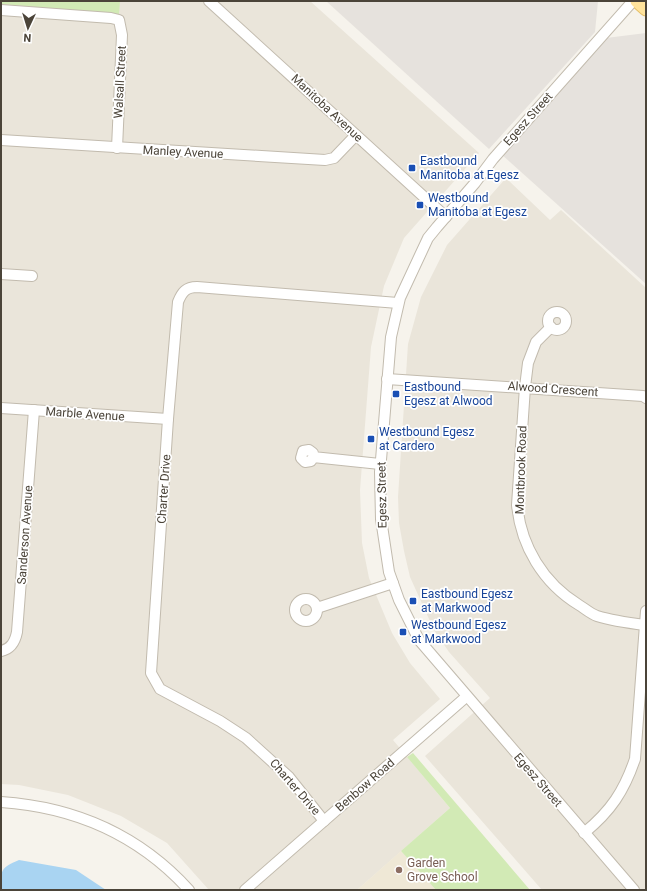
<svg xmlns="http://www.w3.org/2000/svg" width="647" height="891" font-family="Roboto,sans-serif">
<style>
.residential{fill:#eae5da}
.industrial{fill:#e6e2dd}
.education{fill:#efe8d6}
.green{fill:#d2eab5}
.water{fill:#a9d4f2}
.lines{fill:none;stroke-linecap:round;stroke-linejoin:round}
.minor-casing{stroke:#c2bbae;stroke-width:12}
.major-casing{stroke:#e6c16a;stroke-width:15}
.minor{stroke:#fff;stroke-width:10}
.major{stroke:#ffe39c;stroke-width:13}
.transit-dot{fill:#1a4fb4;stroke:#fff;stroke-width:1.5}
.education-dot{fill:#8d6e63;stroke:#fff;stroke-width:1.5}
.labels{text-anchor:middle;stroke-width:3.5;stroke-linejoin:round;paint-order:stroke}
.street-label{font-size:12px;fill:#4b4439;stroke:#fff}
.transit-label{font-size:12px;fill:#164399;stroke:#fff;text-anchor:start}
.education-label{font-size:12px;fill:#785e54;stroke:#fff;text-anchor:start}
</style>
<rect width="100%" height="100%" fill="#f6f3ec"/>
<g class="residential">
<polygon points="1,1 310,1 479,153 404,238 384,286 371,347 360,490 362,543 369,578 392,633 410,663 440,699 393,740 450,808 357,890 209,890 167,843 121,816 68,795 19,785 1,784"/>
<polygon points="506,178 550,220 561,210 646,288 646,890 542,890 425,756 490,698 449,652 434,630 410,577 404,551 399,523 398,497 408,344 421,297 447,245"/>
</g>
<g class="industrial">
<polygon points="326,1 598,1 595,32 489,149"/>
<polygon points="646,33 646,284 501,154 606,38"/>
</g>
<polygon class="education" points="401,851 436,890 357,890"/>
<g class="green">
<polygon points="1,1 120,1 119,14 1,4"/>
<polygon points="413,753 530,890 436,890 401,851 450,808 407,757"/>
</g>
<path class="water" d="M19,860L76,870L106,890H1C1,870 0,868 19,860Z"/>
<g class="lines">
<g class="minor-casing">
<g id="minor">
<polyline points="209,1 446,217"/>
<polyline points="633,1 493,159 475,183 437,227 428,238 400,298 391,337 380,472 381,519 389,572 399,600 419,640 634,890"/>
<polyline points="1,10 111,18 119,20 122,35 117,148"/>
<polyline points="1,140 325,160 334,158 356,135"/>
<polyline points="1,274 32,276"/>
<circle cx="557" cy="321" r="9"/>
<path d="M551,327L536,342L528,363L525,387L517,505C521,546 543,583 579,605C584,608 591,614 597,616C613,621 629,623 645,625"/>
<polyline points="387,379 643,396 646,398"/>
<polyline points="1,408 168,419"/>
<polyline points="313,457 311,461 305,462 301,458 303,451 309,450 313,453 313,457 380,464"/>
<circle cx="306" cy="610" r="11"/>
<polyline points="317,608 393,583"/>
<path d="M1,651C11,649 15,642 17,632L34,410"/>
<path d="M1,802C74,807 139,835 189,890"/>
<path d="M324,821L289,777L246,738L220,721L160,689L151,673L168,419L178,302C182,292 186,287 197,287L398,303"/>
<path d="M584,833C611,811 624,791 635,759L646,611"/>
<polyline points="245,890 466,697"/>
</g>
</g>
<g class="major-casing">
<polyline id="major" points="637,1 646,9"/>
</g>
<use href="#minor" class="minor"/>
<use href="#major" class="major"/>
</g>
<g class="transit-dot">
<rect x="408" y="164" width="8" height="8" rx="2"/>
<rect x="416" y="201" width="8" height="8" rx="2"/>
<rect x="392" y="390" width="8" height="8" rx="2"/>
<rect x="367" y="435" width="8" height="8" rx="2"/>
<rect x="409" y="597" width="8" height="8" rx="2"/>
<rect x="399" y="628" width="8" height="8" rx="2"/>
</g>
<circle class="education-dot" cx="399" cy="870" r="4"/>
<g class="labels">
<g class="street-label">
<text transform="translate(120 82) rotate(-87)" y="4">Walsall Street</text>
<text transform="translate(327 108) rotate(43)" y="4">Manitoba Avenue</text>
<text transform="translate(528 119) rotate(-48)" y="4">Egesz Street</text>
<text transform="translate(183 152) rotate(3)" y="4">Manley Avenue</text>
<text transform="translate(553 389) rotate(4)" y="4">Alwood Crescent</text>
<text transform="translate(85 414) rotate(4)" y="4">Marble Avenue</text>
<text transform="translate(521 470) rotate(-88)" y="4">Montbrook Road</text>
<text transform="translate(164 489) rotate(-86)" y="4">Charter Drive</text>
<text transform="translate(382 495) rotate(-91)" y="4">Egesz Street</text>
<text transform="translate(25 535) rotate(-86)" y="4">Sanderson Avenue</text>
<text transform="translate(538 780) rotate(49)" y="4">Egesz Street</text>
<text transform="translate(365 785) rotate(-41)" y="4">Benbow Road</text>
<text transform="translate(295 787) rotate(49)" y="4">Charter Drive</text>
</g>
<g class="transit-label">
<text x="420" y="165">Eastbound<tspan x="420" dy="14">Manitoba at Egesz</tspan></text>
<text x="428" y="202">Westbound<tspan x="428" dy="14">Manitoba at Egesz</tspan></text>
<text x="404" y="391">Eastbound<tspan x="404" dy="14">Egesz at Alwood</tspan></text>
<text x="379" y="436">Westbound Egesz<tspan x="379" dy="14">at Cardero</tspan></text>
<text x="421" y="598">Eastbound Egesz<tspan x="421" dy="14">at Markwood</tspan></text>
<text x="411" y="629">Westbound Egesz<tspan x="411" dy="14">at Markwood</tspan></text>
</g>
<g class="education-label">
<text x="407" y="867">Garden<tspan x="407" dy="14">Grove School</tspan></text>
</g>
</g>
<rect width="647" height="891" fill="none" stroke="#4b4439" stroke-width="4"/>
<g transform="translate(28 28) rotate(184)" stroke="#ffffff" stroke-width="3" paint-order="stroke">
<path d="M0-3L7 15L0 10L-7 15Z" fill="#4b4439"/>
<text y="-6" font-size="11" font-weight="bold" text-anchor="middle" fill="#4b4439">N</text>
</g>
</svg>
